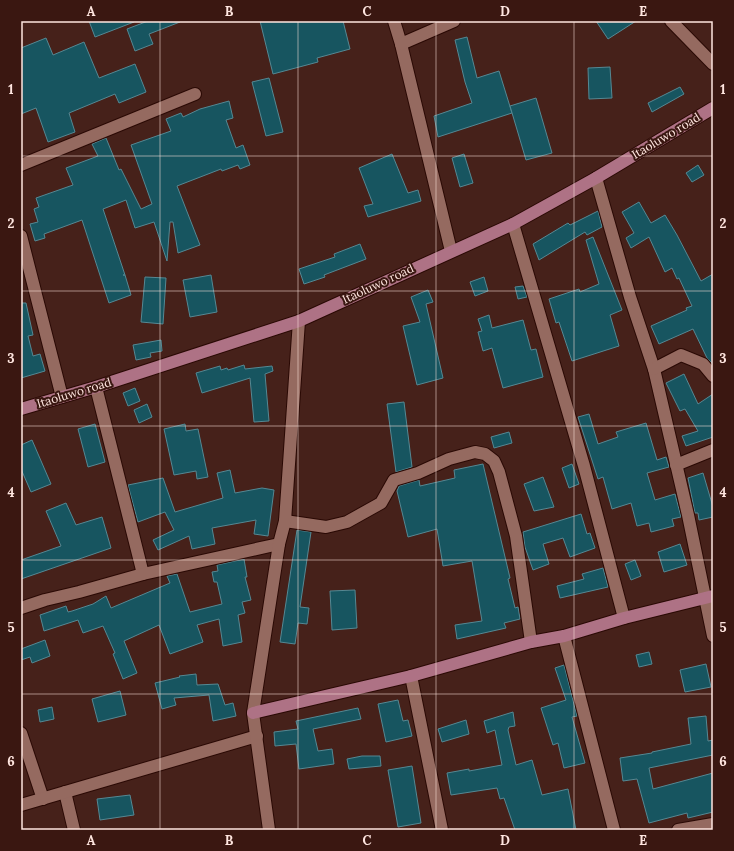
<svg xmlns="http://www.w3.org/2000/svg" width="734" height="851" font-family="Lora,serif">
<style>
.building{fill:#175560;stroke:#558893}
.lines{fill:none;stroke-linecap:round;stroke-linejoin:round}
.street-casing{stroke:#2a0904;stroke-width:14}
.secondary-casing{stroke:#2a0904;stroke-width:14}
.street{stroke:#956a60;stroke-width:12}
.secondary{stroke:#ae7285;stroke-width:12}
.grid{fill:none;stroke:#ffe6e0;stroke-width:1;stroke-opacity:0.55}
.labels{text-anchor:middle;stroke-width:4;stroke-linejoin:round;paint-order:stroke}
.street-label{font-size:12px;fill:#ffe6e0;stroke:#3a1711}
.neatline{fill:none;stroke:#ffe6e0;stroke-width:1.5}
.grid-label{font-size:13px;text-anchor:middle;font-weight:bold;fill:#ffe6e0}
</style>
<rect width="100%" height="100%" fill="#46211a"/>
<g class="building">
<polygon points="89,21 133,21 134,22 95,37"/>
<polygon points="148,21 180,22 149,34 153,44 135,51 127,29"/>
<polygon points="260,21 343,21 350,49 317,58 318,62 273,74"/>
<polygon points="596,21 636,21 608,39"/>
<polygon points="467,37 477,78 499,71 512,113 438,137 434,116 472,103 465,82 455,40"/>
<polygon points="46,38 53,55 84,42 99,78 135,64 146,92 119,103 115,94 69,113 75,132 48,142 36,108 21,114 21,48"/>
<polygon points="610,67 612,98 589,99 588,68"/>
<polygon points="269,78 283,132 266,136 252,82"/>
<polygon points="680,87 684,94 652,112 648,103"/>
<polygon points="536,98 552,153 526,160 510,106"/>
<polygon points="229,101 233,118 226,120 236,148 243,145 250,165 240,169 238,165 222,171 221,169 177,186 200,245 178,253 173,222 170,222 167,261 154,222 135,228 126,200 103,209 125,275 123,275 125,275 131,295 109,303 82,220 44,234 45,238 35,241 30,224 38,222 34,209 39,207 36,198 73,185 66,168 98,156 92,144 106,138 119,170 121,169 141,209 152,204 131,145 171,131 166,119 181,113 183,117 200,109"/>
<polygon points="392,154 408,193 418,190 421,201 368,217 364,206 373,204 359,168"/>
<polygon points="464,154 473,183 460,187 452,158"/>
<polygon points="698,165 704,175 692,182 686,173"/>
<polygon points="639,202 651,223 665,215 677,235 701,281 713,274 713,364 707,358 693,329 659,344 651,326 687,310 686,308 692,306 679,278 677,279 672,268 665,272 649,237 631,248 626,238 634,233 622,212"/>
<polygon points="598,211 602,227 587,235 585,232 539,260 533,244 568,223 570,225"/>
<polygon points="593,237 622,310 610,315 619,346 572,361 559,322 556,323 549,299 579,289 580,292 599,284 586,240"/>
<polygon points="360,244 366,259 324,275 325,277 304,284 299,269 335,257 334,254"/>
<polygon points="211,275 217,312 190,317 183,280"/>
<polygon points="145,277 166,278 163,324 141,322"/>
<polygon points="484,277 488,291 475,296 470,282"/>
<polygon points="523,286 527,297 518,299 515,287"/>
<polygon points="428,290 433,302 426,304 443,378 417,385 403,326 420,322 411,297"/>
<polygon points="21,303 26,303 33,335 28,336 33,356 40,354 45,371 21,378"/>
<polygon points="489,315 492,328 523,320 531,350 536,349 543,377 503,388 492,348 483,351 478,332 482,331 478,319"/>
<polygon points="161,340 162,351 150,353 151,357 136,360 133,345"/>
<polygon points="244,365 245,369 272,366 273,371 265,374 269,421 254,422 250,378 202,393 196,373 220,366 221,370 227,368 228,370"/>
<polygon points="684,374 698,404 713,394 713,437 686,446 682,436 698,431 685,409 680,411 666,383"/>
<polygon points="135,388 140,401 128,406 123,393"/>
<polygon points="404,402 412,467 396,472 387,404"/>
<polygon points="147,404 152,417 139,423 134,410"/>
<polygon points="589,414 598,444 618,437 616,432 646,423 657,460 666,457 669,467 647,473 655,500 675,494 681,517 672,519 674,526 651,532 649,523 637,526 631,503 612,509 603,477 598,479 578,417"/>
<polygon points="95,424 105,462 88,467 78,429"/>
<polygon points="185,424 186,431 198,429 208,477 197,479 196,471 174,475 164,429"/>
<polygon points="509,432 512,443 494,448 491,437"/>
<polygon points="32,440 51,484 31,492 21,469 21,445"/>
<polygon points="483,464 510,578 508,579 515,608 518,607 520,619 504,623 506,628 457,639 455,625 482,621 472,561 443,566 437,529 408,537 397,491 399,486 419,480 420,486 455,478 454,470"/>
<polygon points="572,464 579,484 569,488 562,468"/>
<polygon points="230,470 235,493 262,488 274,490 268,536 254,534 256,520 212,528 215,544 192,549 189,536 158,550 153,540 174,530 165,512 138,522 128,485 163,478 175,512 223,498 217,473"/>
<polygon points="703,473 713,507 713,517 699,520 698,513 695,513 688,478"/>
<polygon points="543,477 554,507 534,511 524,484"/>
<polygon points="66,503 76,525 102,517 111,548 21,579 21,560 61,546 46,511"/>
<polygon points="581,514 587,534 590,533 595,548 570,557 563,538 543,544 549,564 533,570 525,547 523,532"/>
<polygon points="297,530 311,532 300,607 309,608 307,624 298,623 295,644 280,642"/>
<polygon points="680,544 687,565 664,572 658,552"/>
<polygon points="244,559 247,577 245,577 251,600 242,602 245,613 238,615 242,642 223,646 219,619 197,625 203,642 170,654 159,625 124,641 137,673 123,679 113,654 115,653 103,626 83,633 78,620 44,631 40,615 66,606 68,612 72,611 93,604 106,596 111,608 170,583 167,576 177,574 190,612 222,604 217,582 214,582 212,572 218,571 217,565"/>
<polygon points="635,560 641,576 631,580 625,564"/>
<polygon points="603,568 608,587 560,598 557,586 584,579 582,574"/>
<polygon points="355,590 357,628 332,630 330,591"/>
<polygon points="45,640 50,656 32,663 30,657 21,660 21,649"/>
<polygon points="649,652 652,664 639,667 636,655"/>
<polygon points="706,664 711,687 685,692 680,670"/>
<polygon points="564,665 577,716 572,717 585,763 564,768 558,743 553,745 541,708 566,700 555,668"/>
<polygon points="196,674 197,685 218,684 225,705 233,703 236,716 213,721 209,695 174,698 176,705 162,709 155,683 180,677 179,676"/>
<polygon points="120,691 126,715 98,722 92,699"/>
<polygon points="398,700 403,721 408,720 412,736 386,742 378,704"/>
<polygon points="52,707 54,719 40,722 38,710"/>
<polygon points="358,708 361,719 313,729 318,751 332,749 334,764 299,769 296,744 275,746 274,732 298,729 296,721"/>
<polygon points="513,712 515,726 509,727 508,730 516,765 532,760 542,795 568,789 576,830 515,830 504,798 500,799 497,788 451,795 447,773 469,769 469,771 502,765 495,730 487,733 484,721"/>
<polygon points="706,716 708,741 713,740 713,755 649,768 653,789 713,773 713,812 688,818 687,813 649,823 637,779 623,781 620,758 652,753 652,752 691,744 688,718"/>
<polygon points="466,720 469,734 442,742 438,729"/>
<polygon points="362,756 380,756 381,766 349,769 347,759"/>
<polygon points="412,766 421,823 398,827 388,770"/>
<polygon points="130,795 134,815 100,820 97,799"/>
</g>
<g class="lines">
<g class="street-casing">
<g id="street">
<polyline points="394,21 401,44 451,251"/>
<polyline points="671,21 713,64"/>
<polyline points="401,44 454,21"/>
<polyline points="21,165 195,94"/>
<polyline points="596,178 630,297 654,369 688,515 713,636"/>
<polyline points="513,224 584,466 624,618"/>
<polyline points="21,236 62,397"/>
<polyline points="654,369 681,355 703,364 713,376"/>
<polyline points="96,387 143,574"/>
<polyline points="676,465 713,450"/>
<polyline points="285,521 326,527 347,522 381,503 394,480 418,473 449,459 475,452 485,454 494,461 499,472 516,536 531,642"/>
<polyline points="21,608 45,600 79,592 143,574 279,544"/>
<polyline points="564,636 614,830"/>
<polyline points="411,676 442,830"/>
<polyline points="21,733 43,799"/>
<polyline points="65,792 74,830"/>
<polyline points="21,805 257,736"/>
<polyline points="269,830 253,713 279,544 285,521 299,321"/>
<polyline points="678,830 713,824"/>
</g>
</g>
<g class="secondary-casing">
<g id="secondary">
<polyline points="21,409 96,387 299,321 513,224 596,178 713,108"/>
<polyline points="253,713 411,676 531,642 564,636 624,618 713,596"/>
</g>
</g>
<use href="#street" class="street"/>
<use href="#secondary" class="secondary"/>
</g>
<path class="grid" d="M160,21V830M298,21V830M436,21V830M574,21V830M21,156H713M21,291H713M21,426H713M21,560H713M21,694H713"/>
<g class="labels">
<g class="street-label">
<text transform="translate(666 136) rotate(-31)" y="4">Itaoluwo road</text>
<text transform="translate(378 284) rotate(-25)" y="4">Itaoluwo road</text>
<text transform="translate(74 393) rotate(-17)" y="4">Itaoluwo road</text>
</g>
</g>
<rect width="734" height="851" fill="none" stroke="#3a1711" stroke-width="44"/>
<rect x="22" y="22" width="690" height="807" class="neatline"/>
<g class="grid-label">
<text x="91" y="16">A</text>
<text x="229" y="16">B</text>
<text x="367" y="16">C</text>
<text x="505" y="16">D</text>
<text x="643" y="16">E</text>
<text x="11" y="94">1</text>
<text x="723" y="94">1</text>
<text x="11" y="228">2</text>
<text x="723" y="228">2</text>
<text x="11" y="363">3</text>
<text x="723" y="363">3</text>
<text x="11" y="497">4</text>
<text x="723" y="497">4</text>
<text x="11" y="632">5</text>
<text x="723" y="632">5</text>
<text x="11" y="766">6</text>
<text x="723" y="766">6</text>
<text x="91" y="845">A</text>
<text x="229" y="845">B</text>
<text x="367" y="845">C</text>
<text x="505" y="845">D</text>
<text x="643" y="845">E</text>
</g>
</svg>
